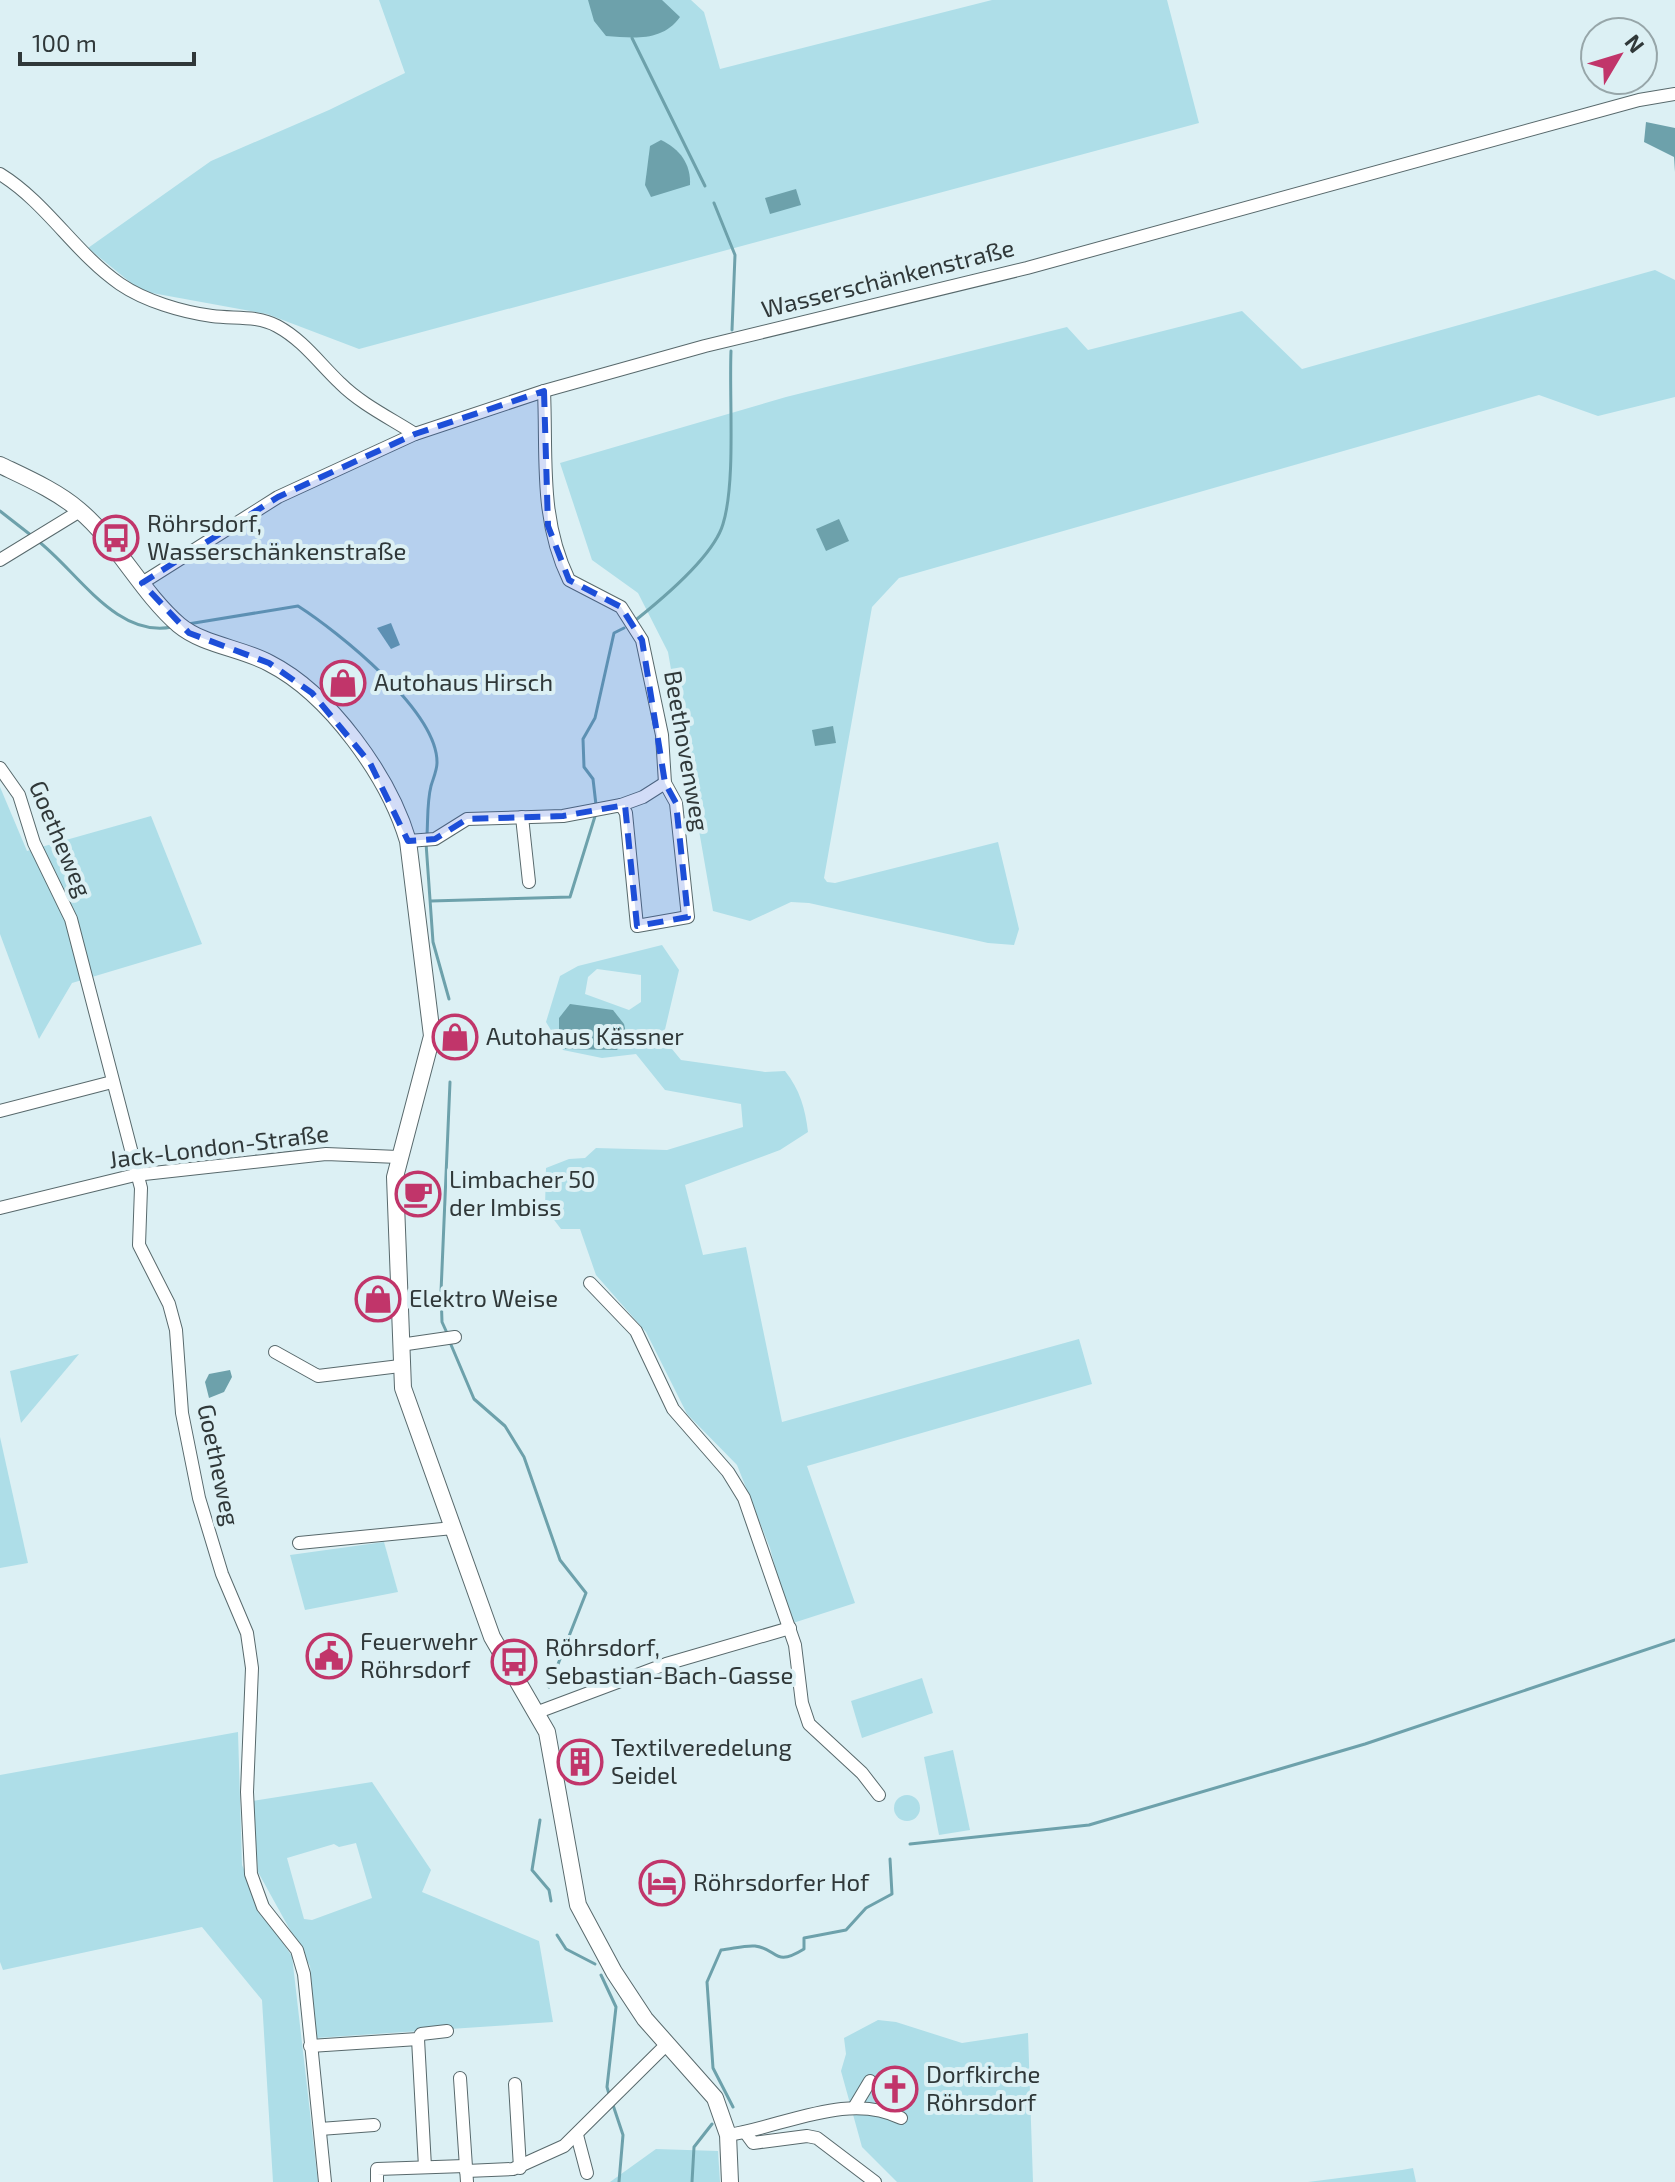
<svg xmlns="http://www.w3.org/2000/svg" width="1675" height="2182" font-family="'Exo 2',sans-serif">
<style>
.green{fill:#aedee8;fill-rule:evenodd}
.water{fill:#6da1ab}
.lines{fill:none;stroke-linecap:round;stroke-linejoin:round}
.stream{stroke:#6da1ab;stroke-width:3}
.street-casing{stroke:#58696c;stroke-width:14}
.secondary-casing{stroke:#58696c;stroke-width:18}
.street{stroke:#fff;stroke-width:12}
.secondary{stroke:#fff;stroke-width:16}
.marked{fill:#1d4ed8;fill-opacity:0.2;stroke:#1d4ed8;stroke-width:6;stroke-dasharray:16 10;stroke-linejoin:round}
.labels{text-anchor:middle;stroke-width:8;stroke-linejoin:round;paint-order:stroke}
.street-label{font-size:24px;fill:#303839;stroke:#dcf0f4}
.poi-label{font-size:24px;fill:#303839;stroke:#dcf0f4;text-anchor:start}
</style>
<rect width="100%" height="100%" fill="#dcf0f4"/>
<g class="green">
<polygon points="379,0 691,0 704,12 720,69 992,0 1167,0 1199,123 359,349 267,314 141,291 88,248 211,161 329,110 405,73"/>
<polygon points="1655,270 1675,280 1675,397 1598,416 1539,395 899,578 872,607 824,878 827,882 835,883 998,842 1019,929 1014,945 988,943 809,903 791,902 750,921 713,911 668,652 638,593 592,560 560,463 786,397 1067,327 1088,350 1242,311 1302,369"/>
<polygon points="0,787 27,851 151,816 202,944 72,983 39,1039 0,934"/>
<path d="M662,945L679,970L663,1038L681,1060L765,1072L785,1071C800,1090 805,1108 808,1132L780,1150L685,1185L703,1255L746,1247L782,1422L1079,1339L1092,1384L807,1466L855,1603L790,1624L770,1548L737,1465L687,1414L646,1332L596,1275L580,1229H561L545,1208L546,1168L569,1159L585,1158L596,1148L667,1150L743,1127L741,1104L665,1090L636,1054L602,1058L563,1050L546,1022L560,976L578,966ZM597,969L641,975V1002L629,1010L585,994L588,977Z"/>
<polygon points="79,1354 21,1423 10,1371"/>
<polygon points="0,1437 28,1563 0,1568"/>
<polygon points="384,1542 398,1592 305,1610 290,1555"/>
<polygon points="922,1678 933,1713 862,1738 851,1701"/>
<polygon points="238,1732 242,1865 263,1915 292,1956 318,2182 273,2182 262,2000 202,1927 3,1970 0,1962 0,1775"/>
<polygon points="953,1750 970,1830 939,1835 924,1757"/>
<path d="M372,1782L431,1870L422,1892L539,1941L553,2022L316,2038L310,1966L258,1872L253,1801ZM356,1843L372,1898L312,1920L304,1919L287,1858L334,1844L339,1847Z"/>
<circle cx="907" cy="1808" r="13"/>
<polygon points="878,2020 896,2022 962,2043 1028,2033 1033,2182 897,2182 862,2147 841,2071 846,2054 844,2038"/>
<polygon points="656,2149 718,2151 720,2182 610,2182"/>
<polygon points="1413,2168 1416,2182 1308,2182 1402,2170"/>
</g>
<g class="water">
<path d="M588,0H662L680,17C662,42 634,38 606,36L594,21Z"/>
<polygon points="1646,122 1675,128 1675,172 1674,157 1644,142"/>
<path d="M661,140C680,149 691,164 690,185L651,197L645,185L650,146Z"/>
<polygon points="796,189 801,205 770,214 765,198"/>
<polygon points="839,519 849,541 826,551 816,529"/>
<polygon points="391,623 400,645 391,649 377,628"/>
<polygon points="833,726 836,743 815,746 812,730"/>
<polygon points="570,1004 613,1010 624,1024 627,1037 617,1050 565,1049 559,1040 559,1018"/>
<polygon points="230,1370 232,1377 224,1392 209,1398 205,1382 209,1374"/>
</g>
<g class="lines">
<g class="stream">
<polyline points="632,38 705,186"/>
<polyline points="714,203 735,255 732,330"/>
<polyline points="0,511 32,536"/>
<path d="M38,541C78,572 116,638 172,627"/>
<path d="M637,619C662,599 714,555 723,524C736,482 729,398 731,351"/>
<path d="M188,624L298,606C337,631 438,711 437,763C437,770 433,779 431,786C427,802 428,819 427,835"/>
<polyline points="596,805 593,779 584,767 583,739 595,718 614,633 624,628"/>
<polyline points="426,843 433,942 449,999"/>
<polyline points="431,901 570,897 596,813"/>
<polyline points="447,1333 442,1322 441,1292 450,1082"/>
<polyline points="449,1340 474,1399 505,1426 524,1457 560,1560 586,1593 549,1687"/>
<polyline points="540,1820 532,1870 549,1890 551,1901"/>
<polyline points="910,1844 1089,1825 1365,1744 1675,1640"/>
<polyline points="557,1935 566,1949 595,1964"/>
<polyline points="601,1975 616,2007 607,2087 609,2094"/>
<polyline points="613,2105 623,2135 619,2182"/>
<path d="M733,2107L713,2068L707,1982L721,1950C732,1949 745,1945 755,1946C779,1949 773,1968 804,1949V1938L846,1930L866,1908L892,1894L890,1859"/>
<polyline points="692,2182 694,2147 712,2124"/>
</g>
<g class="street-casing">
<g id="street">
<path d="M0,174C47,203 75,253 120,284C145,301 182,312 212,316C234,319 257,315 277,326C303,340 319,363 340,383C361,404 390,418 415,434"/>
<polyline points="0,560 80,511"/>
<polyline points="142,583 278,497 415,434 544,391 705,346 1027,268 1639,100 1675,94"/>
<polyline points="0,768 19,795 34,843 71,919 141,1188 139,1245 169,1304 176,1330 182,1413 199,1498 222,1574 247,1633 252,1668 247,1792 251,1874 263,1907 297,1950 304,1974 325,2182"/>
<polyline points="621,805 643,797 665,783"/>
<polyline points="522,817 529,882"/>
<path d="M408,841L435,839L467,819L563,816L621,805L626,813L637,926L688,917L676,803L665,783L662,735L642,640L621,607L569,580C539,518 547,457 544,391"/>
<polyline points="0,1111 112,1082"/>
<polyline points="0,1208 135,1175 326,1154 398,1157"/>
<polyline points="590,1283 636,1331 673,1409 728,1472 744,1498 795,1645 802,1703 809,1724 862,1773 879,1795"/>
<polyline points="400,1345 455,1337"/>
<polyline points="275,1352 318,1376 400,1366"/>
<polyline points="299,1543 453,1528"/>
<polyline points="538,1712 666,1664 790,1628"/>
<polyline points="418,2039 425,2167"/>
<polyline points="310,2046 418,2039 421,2034 447,2031"/>
<polyline points="460,2078 467,2182"/>
<polyline points="515,2084 520,2168"/>
<polyline points="855,2106 870,2081"/>
<polyline points="320,2129 374,2125"/>
<polyline points="745,2132 753,2143 807,2136 817,2138 875,2182"/>
<polyline points="577,2135 587,2173"/>
<path d="M728,2135C783,2127 848,2091 901,2118"/>
<polyline points="466,2171 513,2169 564,2146 666,2045"/>
<polyline points="377,2182 377,2169 465,2166"/>
</g>
</g>
<g class="secondary-casing">
<path id="secondary" d="M0,465C27,478 57,491 79,510C118,543 141,592 179,625C203,645 241,648 269,663C330,694 389,777 408,841L432,1036L395,1177L403,1388L492,1637L547,1732L578,1905L614,1972L645,2019L715,2098L728,2135L730,2182"/>
</g>
<use href="#street" class="street"/>
<use href="#secondary" class="secondary"/>
</g>
<path class="marked" d="M544,391L548,526L569,580L621,607L642,640L665,783L676,803L688,917L637,926L625,805L563,816L467,819L435,839L408,841L370,763L312,693L269,663L189,633L142,583L278,497L415,434Z"/>
<defs>
<g id="bus-ring" transform="scale(2.3)"><circle r="9.5" fill="#dcf0f4" stroke="#c1356a" stroke-width="1.5"/><path d="M-5-6H5V4H4V6H2V4H-2V6H-4V4H-5ZM-3.5-4V0h7V-4ZM-3.5 1.2v1.5H-2V1.2ZM2 1.2v1.5H3.5V1.2Z" fill="#c1356a"/></g>
<g id="shop-ring" transform="scale(2.3)"><circle r="9.5" fill="#dcf0f4" stroke="#c1356a" stroke-width="1.5"/><path d="M-5-2.5h2.3a2.7 3.5 0 0 1 5.4 0H5L5.5 6h-11ZM-1.5-2.5h3a1.5 2.3 0 0 0-3 0Z" fill="#c1356a"/></g>
<g id="cafe-ring" transform="scale(2.3)"><circle r="9.5" fill="#dcf0f4" stroke="#c1356a" stroke-width="1.5"/><path d="M-5.5-4.5H6V0H3Q3 3.5 0 3.5H-2.5Q-5.5 3.5-5.5 0ZM3-3.2v2h1.7v-2ZM-6 4.5H4V6H-6Z" fill="#c1356a"/></g>
<g id="civic-ring" transform="scale(2.3)"><circle r="9.5" fill="#dcf0f4" stroke="#c1356a" stroke-width="1.5"/><path d="M-.6-6.5H3V-4.5H.6V-3L4-1V1h2V6H-6V1h2V-1L-.6-3ZM-1.2 2.5V6h2.4V2.5Z" fill="#c1356a"/></g>
<g id="building-ring" transform="scale(2.3)"><circle r="9.5" fill="#dcf0f4" stroke="#c1356a" stroke-width="1.5"/><path d="M-4-6H4V6H1V3H-1V6H-4ZM-2.5-4.3h1.7v1.8h-1.7ZM.8-4.3h1.7v1.8H.8ZM-2.5-1h1.7V.8h-1.7ZM.8-1h1.7V.8H.8Z" fill="#c1356a"/></g>
<g id="hotel-ring" transform="scale(2.3)"><circle r="9.5" fill="#dcf0f4" stroke="#c1356a" stroke-width="1.5"/><path d="M-6-4.5h1.5V1H6V5H4.5V3h-9V5H-6ZM-4 0a1.8 1.8 0 1 1 3.6 0ZM.5 0V-2.5h3Q6-2.5 6 0Z" fill="#c1356a"/></g>
<g id="church-ring" transform="scale(2.3)"><circle r="9.5" fill="#dcf0f4" stroke="#c1356a" stroke-width="1.5"/><path d="M-1.2-6h2.4v3.5h3.3v2.4h-3.3V6h-2.4V-.1h-3.3v-2.4h3.3Z" fill="#c1356a"/></g>
</defs>
<g fill-rule="evenodd">
<use href="#bus-ring" x="116" y="538"/>
<use href="#shop-ring" x="343" y="683"/>
<use href="#shop-ring" x="455" y="1037"/>
<use href="#cafe-ring" x="418" y="1194"/>
<use href="#shop-ring" x="378" y="1299"/>
<use href="#civic-ring" x="329" y="1656"/>
<use href="#bus-ring" x="514" y="1662"/>
<use href="#building-ring" x="580" y="1762"/>
<use href="#hotel-ring" x="662" y="1883"/>
<use href="#church-ring" x="895" y="2089"/>
</g>
<g class="labels">
<g class="street-label">
<text transform="translate(888 279) rotate(-14)" y="8">Wasserschänkenstraße</text>
<text transform="translate(686 751) rotate(80)" y="8">Beethovenweg</text>
<text transform="translate(60 839) rotate(67)" y="8">Goetheweg</text>
<text transform="translate(219 1147) rotate(-7)" y="8">Jack-London-Straße</text>
<text transform="translate(218 1465) rotate(78)" y="8">Goetheweg</text>
</g>
<g class="poi-label">
<text x="147" y="532">Röhrsdorf,<tspan x="147" dy="28">Wasserschänkenstraße</tspan></text>
<text x="374" y="691">Autohaus Hirsch</text>
<text x="486" y="1045">Autohaus Kässner</text>
<text x="449" y="1188">Limbacher 50<tspan x="449" dy="28">der Imbiss</tspan></text>
<text x="409" y="1307">Elektro Weise</text>
<text x="360" y="1650">Feuerwehr<tspan x="360" dy="28">Röhrsdorf</tspan></text>
<text x="545" y="1656">Röhrsdorf,<tspan x="545" dy="28">Sebastian-Bach-Gasse</tspan></text>
<text x="611" y="1756">Textilveredelung<tspan x="611" dy="28">Seidel</tspan></text>
<text x="693" y="1891">Röhrsdorfer Hof</text>
<text x="926" y="2083">Dorfkirche<tspan x="926" dy="28">Röhrsdorf</tspan></text>
</g>
</g>
<g transform="translate(1619 56) rotate(52)"><circle r="38" fill="#dcf0f4" stroke="#97a6a9" stroke-width="2"/>
<path d="M0-6L14 30L0 20L-14 30Z" fill="#c1356a"/>
<text y="-12" font-size="22" font-weight="bold" text-anchor="middle" fill="#303839">N</text>
</g>
<path d="M20 52v12h174v-12" fill="none" stroke="#303839" stroke-width="4"/>
<text x="32" y="52" font-size="24" fill="#303839" stroke="#dcf0f4" stroke-width="6" paint-order="stroke">100 m</text>
</svg>
